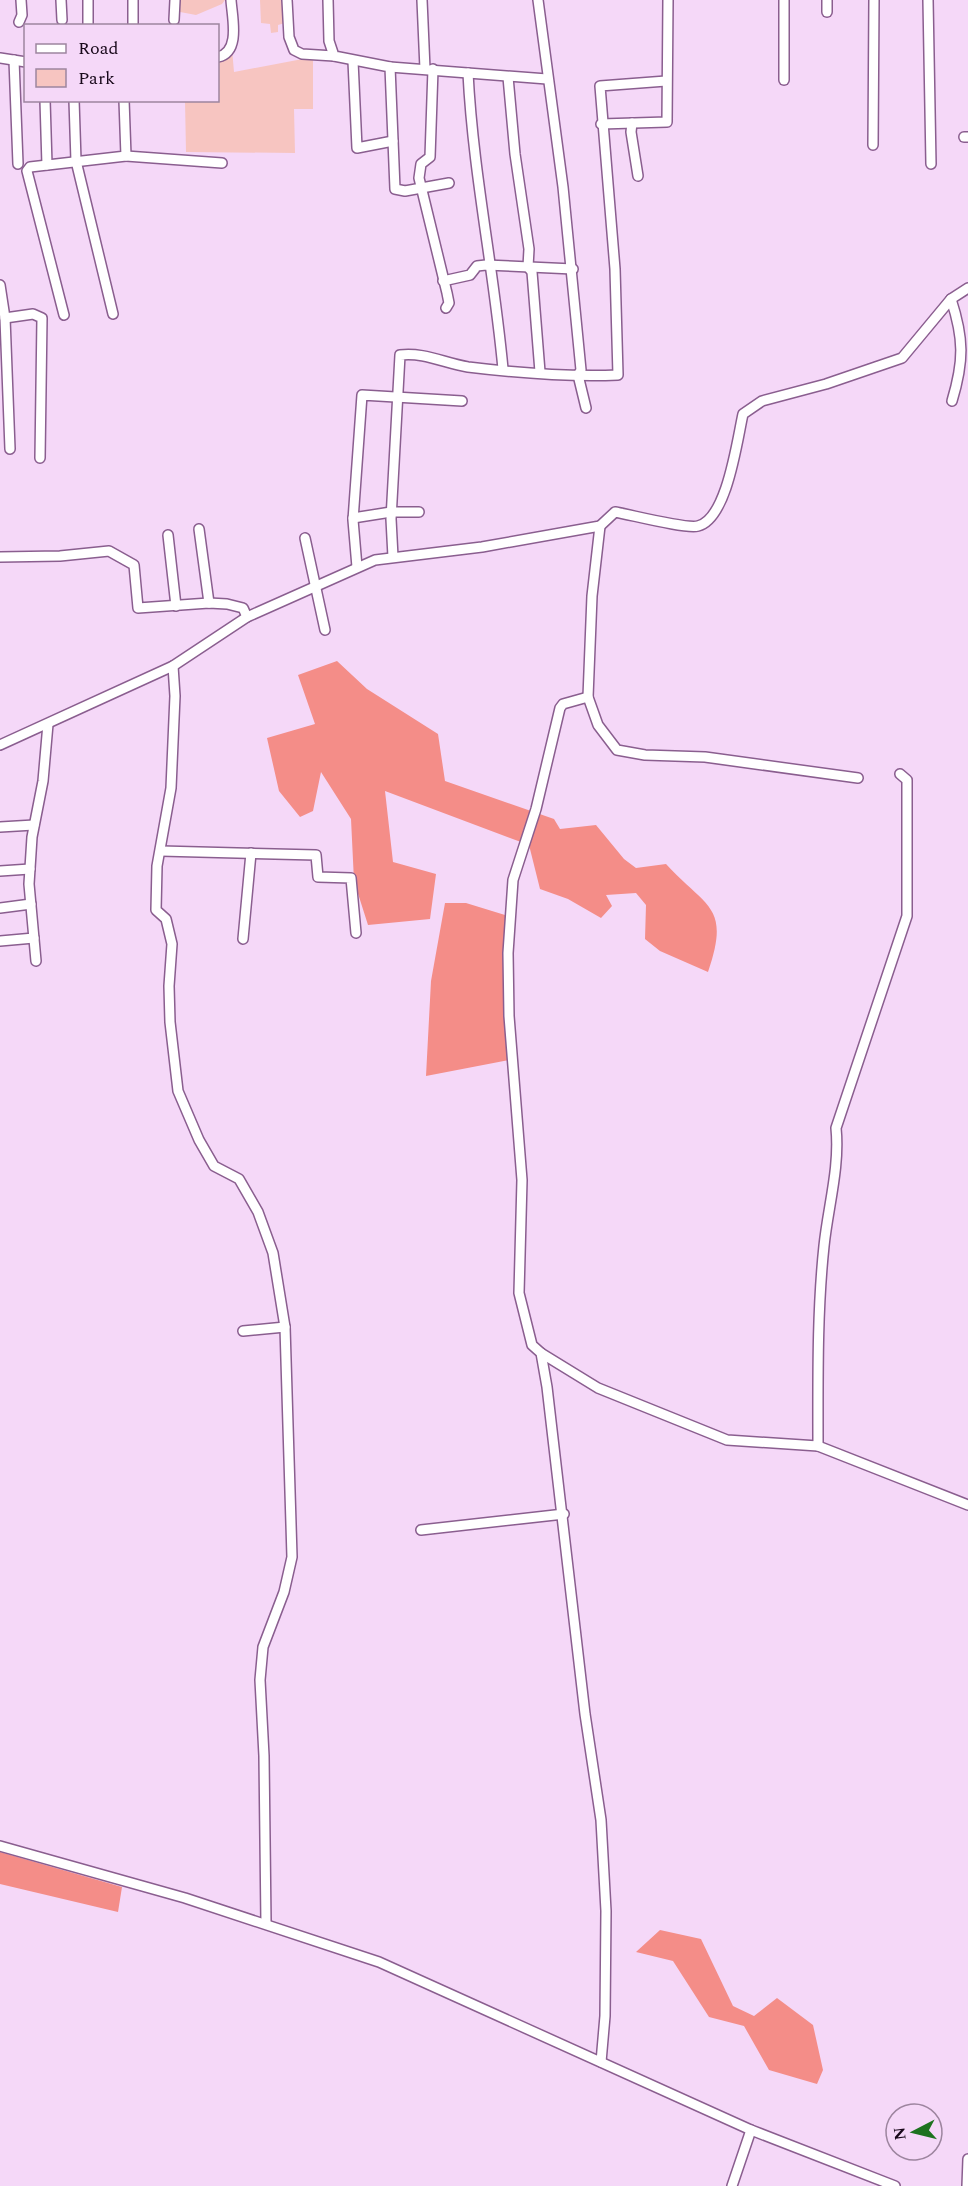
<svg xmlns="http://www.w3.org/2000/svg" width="968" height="2186" font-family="Spectral,serif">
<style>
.green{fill:#f7c5c1}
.forest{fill:#f48d88}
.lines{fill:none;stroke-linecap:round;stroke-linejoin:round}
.minor-casing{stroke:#8a5e8f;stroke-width:12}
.minor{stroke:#fff;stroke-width:9}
</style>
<rect width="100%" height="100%" fill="#f5d8f8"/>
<g class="green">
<polygon points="178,0 225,0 222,4 196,15 180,12"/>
<polygon points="260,0 283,0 285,23 278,25 278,32 271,33 270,24 261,23"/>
<polygon points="231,38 234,72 313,57 313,109 294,109 295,153 186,152 185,101 218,100 218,54"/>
</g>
<g class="forest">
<path d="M337,661L367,689L438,734L445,781L554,819L560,829L596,825L624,859L636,868L666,864C706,908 731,905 708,972L660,951L645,939L646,905L636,893L606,895L612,906L601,918L568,899L540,889L529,845L385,791L393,862L436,874L430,919L368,925L354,881L351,819L321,772L313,811L300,817L279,791L267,738L315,724L298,675Z"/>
<polygon points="445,903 466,903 505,915 505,1011 509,1060 426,1076 431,981"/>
<polygon points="0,1852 122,1887 118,1912 0,1884"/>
<polygon points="660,1930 701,1939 733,2006 754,2016 777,1998 813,2025 823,2070 817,2084 769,2070 744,2026 709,2017 673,1961 636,1952"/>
</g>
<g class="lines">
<g class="minor-casing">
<g id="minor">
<polyline points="61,0 62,20"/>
<polyline points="88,0 88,26"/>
<polyline points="287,0 289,37 294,50 302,54 334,56"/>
<polyline points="328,0 329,41 334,56 390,67 395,189 405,191 449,183"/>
<polyline points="422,0 425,69"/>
<polyline points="538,0 563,187 581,370 578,375 586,408"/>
<polyline points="928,0 931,164"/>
<polyline points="827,12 827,0"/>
<polyline points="174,20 175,0"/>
<polyline points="19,22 22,15 21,0"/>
<polyline points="133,26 133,0"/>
<path d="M218,57C241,52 232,17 231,0"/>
<polyline points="0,58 26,62"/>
<polyline points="14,60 18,164"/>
<polyline points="353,61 357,148 393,141"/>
<polyline points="390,67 547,79"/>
<polyline points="433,69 430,157 421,164 419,178 447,293 449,303 446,308"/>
<path d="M468,73C473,173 494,270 503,369"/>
<polyline points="508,77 515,154 529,249 528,267 532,272 540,372"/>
<polyline points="784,80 784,0"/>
<polyline points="45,100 47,165"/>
<polyline points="74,100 76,161 113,314"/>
<polyline points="632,123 631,132 638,176"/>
<polyline points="601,124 667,122 668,0"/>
<polyline points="964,137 968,137"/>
<polyline points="873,145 874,0"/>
<polyline points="126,156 222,163"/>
<polyline points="443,281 470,275 477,266 486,265 573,269"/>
<polyline points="0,285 5,318 10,449"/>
<path d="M951,299C964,339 964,361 952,401"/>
<polyline points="64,315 27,171 30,167 126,156 124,100"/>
<polyline points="5,318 33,314 42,318 40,458"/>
<polyline points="353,518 391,512 419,512"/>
<polyline points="600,526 592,596 588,697 598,725 617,750 645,755 705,757 858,778"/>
<polyline points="199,529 209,603"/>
<polyline points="168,535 176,606"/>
<polyline points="305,538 325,630"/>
<polyline points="0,557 60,556 109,551 134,565 138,608 209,603 227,604 243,608 247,617"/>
<path d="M393,557L391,519L400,355C424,352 444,363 468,367C517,373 569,377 618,375L615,269L600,86L666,81"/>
<polyline points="357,567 353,520 362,395 462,401"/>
<polyline points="173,666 175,696 171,788 157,866 156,910 166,919 172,944 169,986 170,1022 178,1091 199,1140 214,1166 239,1179 258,1212 273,1253 285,1327 292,1557 284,1592 263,1647 260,1680 264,1756 266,1923"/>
<polyline points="588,697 563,704 560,708 536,809 513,880 508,953 509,1016 522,1180 519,1293 532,1345 541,1353 547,1387 585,1714 601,1820 606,1911 605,2016 601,2062"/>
<path d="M0,745L173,666L247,617L375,560L482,547L600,526L615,512C632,515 685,529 698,526C727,519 737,441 743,414L762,401L826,384L902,358L951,299L968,288"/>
<polyline points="0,827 34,825"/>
<polyline points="161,851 316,855 318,877 351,878 356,933"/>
<polyline points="0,871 30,869"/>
<polyline points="0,908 31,904"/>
<polyline points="243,939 251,853"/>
<polyline points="0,941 34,938"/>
<polyline points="36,961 29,884 32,837 43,781 48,724"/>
<polyline points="243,1331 285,1327"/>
<path d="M541,1353L598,1388L727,1440L818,1446C818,1380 817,1312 824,1246C828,1207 840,1167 836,1128L907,916V780L900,774"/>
<polyline points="818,1446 968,1505"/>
<polyline points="421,1530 564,1514"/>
<polyline points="0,1846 185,1898 379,1962 751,2130 895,2186"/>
<polyline points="732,2186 751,2130"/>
<polyline points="967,2186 968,2159"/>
</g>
</g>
<use href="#minor" class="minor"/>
</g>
<rect x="24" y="24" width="195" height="78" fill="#f5d8f8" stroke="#9d859f" stroke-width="1.5"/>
<rect x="36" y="44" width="30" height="9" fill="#ffffff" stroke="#9d859f" stroke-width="1.5"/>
<text x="78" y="54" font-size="18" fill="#18081a">Road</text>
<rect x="36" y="69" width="30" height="18" fill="#f7c5c1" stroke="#9d859f" stroke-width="1.5"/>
<text x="78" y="84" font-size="18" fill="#18081a">Park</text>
<g transform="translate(914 2132) rotate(263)"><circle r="28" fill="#f5d8f8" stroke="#9d859f" stroke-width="1.5"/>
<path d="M0-4.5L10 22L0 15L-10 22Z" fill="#1d731f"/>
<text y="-9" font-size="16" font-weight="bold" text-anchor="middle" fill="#18081a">N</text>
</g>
</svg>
